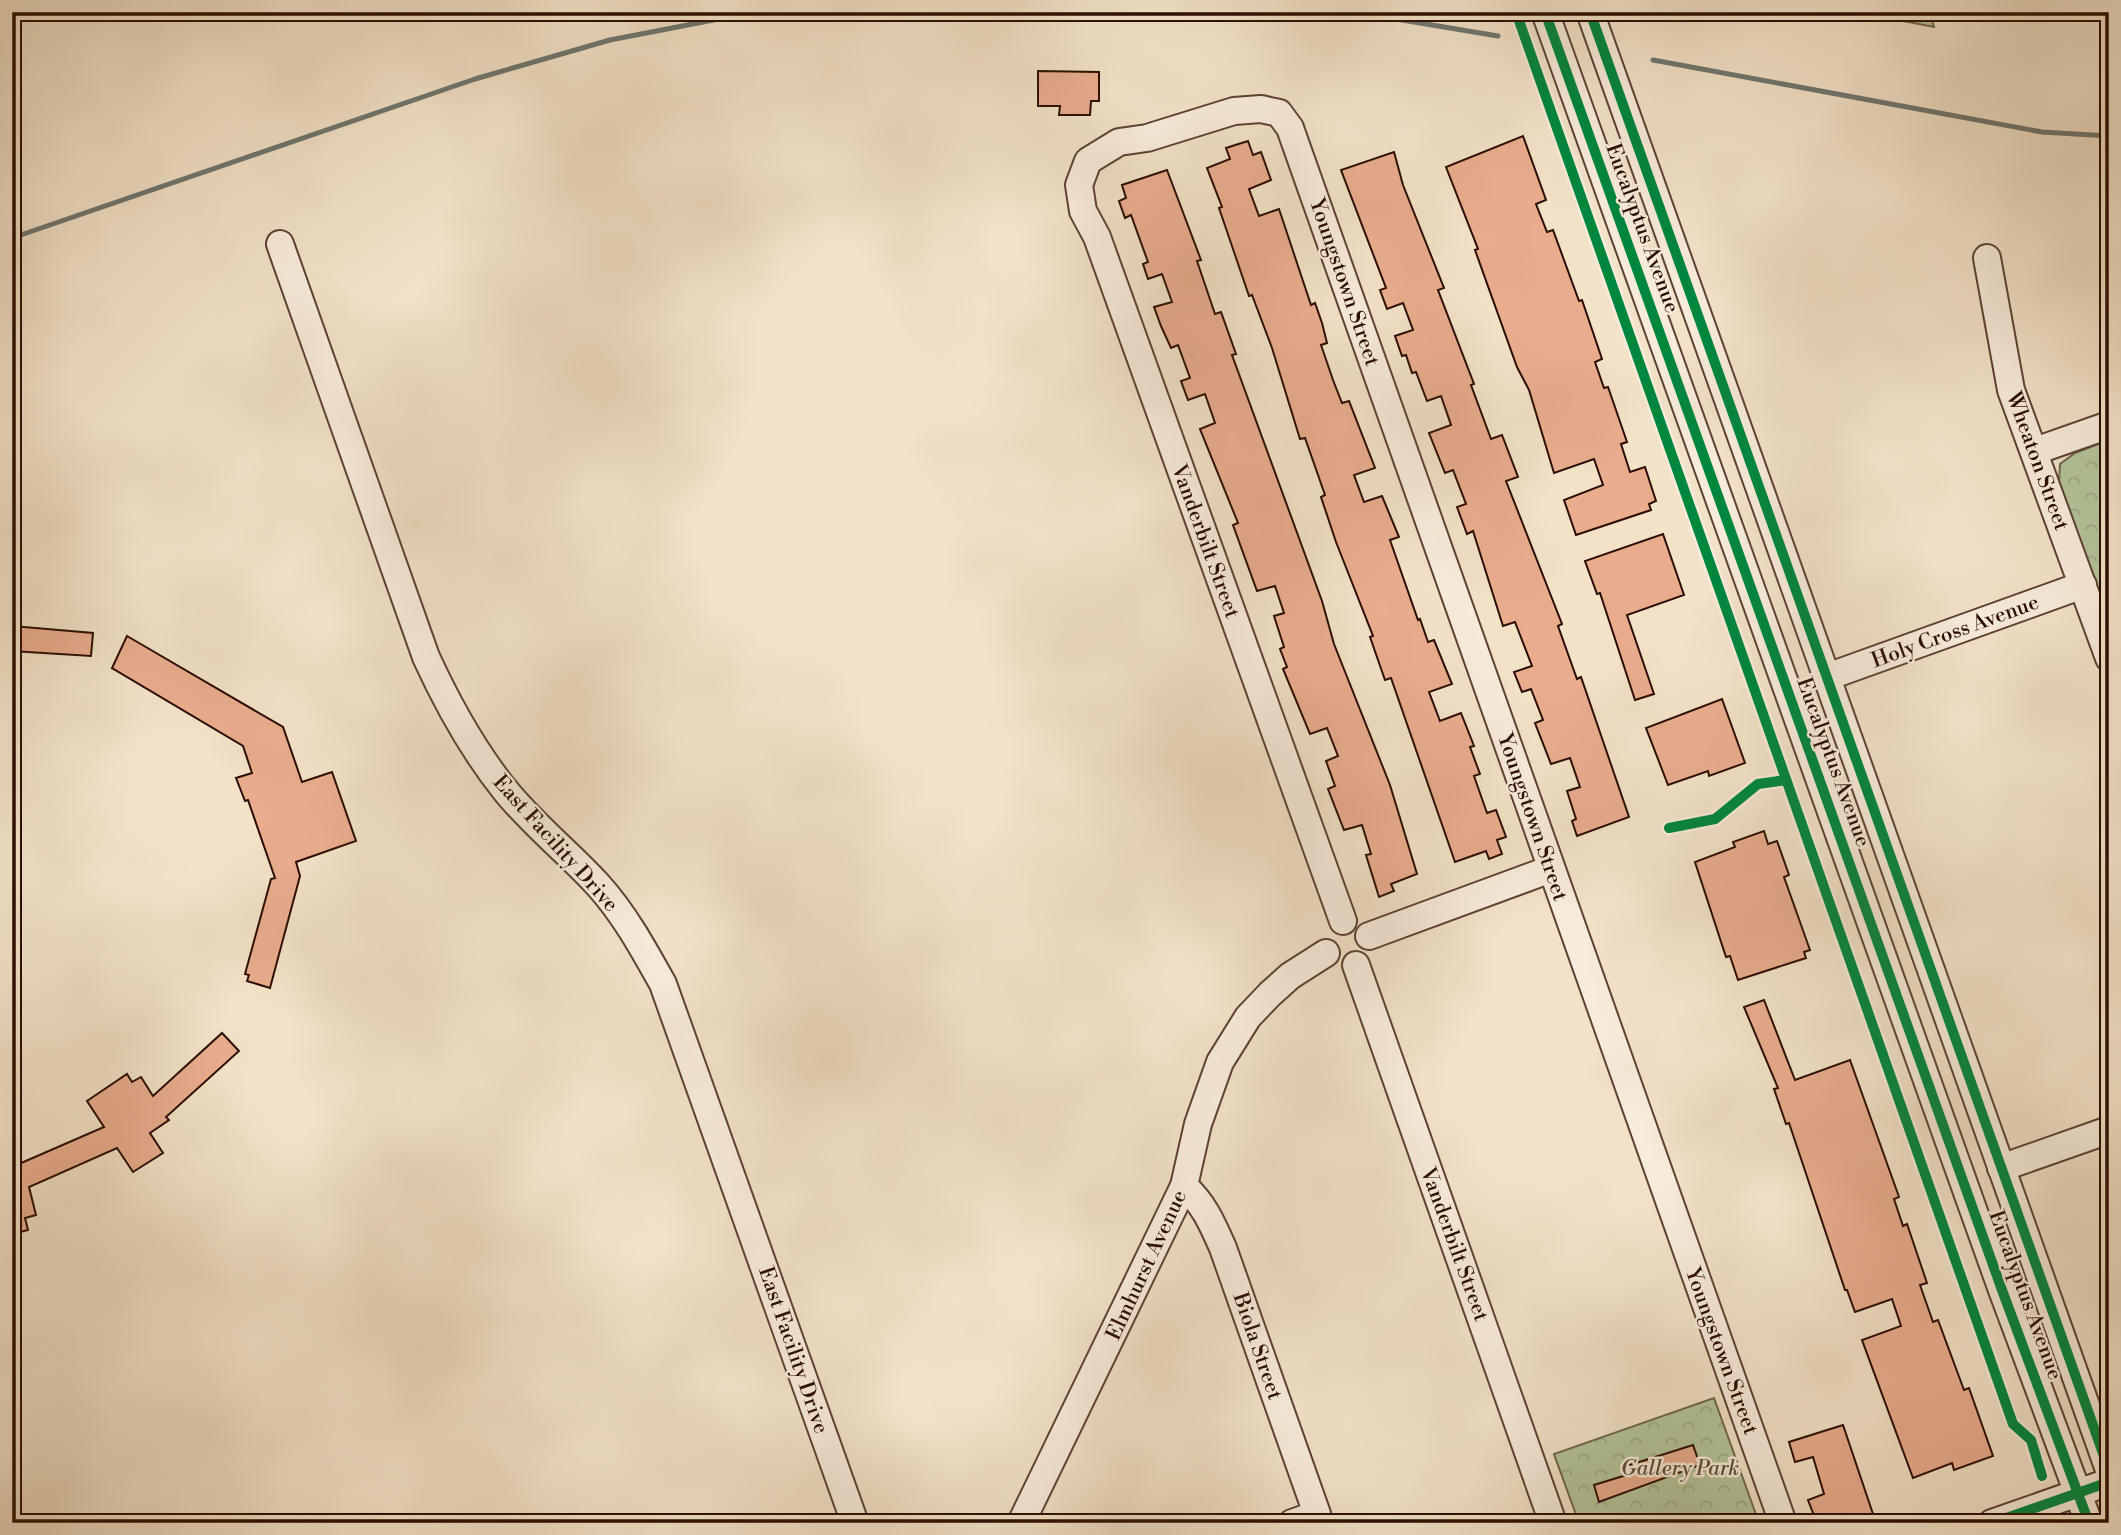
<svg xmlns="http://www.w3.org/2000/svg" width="2121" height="1535" font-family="'Libre Bodoni',serif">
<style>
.grass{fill:url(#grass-tufts);stroke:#70684e;stroke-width:2}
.park{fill:url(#park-crowns);stroke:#70684e;stroke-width:2}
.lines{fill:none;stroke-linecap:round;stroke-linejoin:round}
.stream{stroke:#6f7770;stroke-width:5}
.building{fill:#e9ad8e;stroke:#2b0d01;stroke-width:2}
.minor-casing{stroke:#5d4233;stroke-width:30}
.minor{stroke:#f7ecdb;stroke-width:26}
.cycleway-casing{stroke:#f7ecdb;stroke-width:15}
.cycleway{stroke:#00873e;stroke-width:10}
.labels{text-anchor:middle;stroke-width:5;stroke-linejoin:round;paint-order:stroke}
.street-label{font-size:21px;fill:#2b0d01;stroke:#f7ecdb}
.park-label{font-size:21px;font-style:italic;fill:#5b4d37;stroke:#f7ecdb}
</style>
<defs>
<pattern id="grass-tufts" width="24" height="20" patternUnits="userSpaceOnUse" patternTransform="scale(1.75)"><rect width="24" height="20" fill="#b4c49b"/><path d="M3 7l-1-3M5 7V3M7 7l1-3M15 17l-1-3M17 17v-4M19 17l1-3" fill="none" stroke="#9ba784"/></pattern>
<pattern id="park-crowns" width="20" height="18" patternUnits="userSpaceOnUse" patternTransform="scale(1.75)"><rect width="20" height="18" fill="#b4c49b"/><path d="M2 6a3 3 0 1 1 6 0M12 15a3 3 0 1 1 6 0" fill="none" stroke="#9ba784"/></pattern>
</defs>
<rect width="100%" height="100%" fill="#f2e2c8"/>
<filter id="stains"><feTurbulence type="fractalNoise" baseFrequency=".00286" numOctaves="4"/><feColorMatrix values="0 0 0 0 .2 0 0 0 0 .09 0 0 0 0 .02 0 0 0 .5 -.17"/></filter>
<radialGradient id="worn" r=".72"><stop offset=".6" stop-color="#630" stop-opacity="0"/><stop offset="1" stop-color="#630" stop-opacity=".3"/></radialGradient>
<polygon class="grass" points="1857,12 1929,12 1934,27"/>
<g class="park">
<polygon points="2109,440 2109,622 2059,482 2060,464 2075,453"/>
<polygon points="1714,1398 1759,1523 1579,1523 1554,1454"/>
</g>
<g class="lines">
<g class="stream">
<polyline points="1354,12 1498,36"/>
<polyline points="1653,60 2042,132 2109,136"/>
<polyline points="12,238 475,79 610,40 755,12"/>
</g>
</g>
<g class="building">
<polygon points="1038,71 1099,72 1099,101 1091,101 1090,115 1059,115 1060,106 1038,106"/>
<polygon points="1523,136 1546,200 1536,204 1547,232 1553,230 1579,301 1582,300 1602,359 1595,362 1604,388 1608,387 1627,442 1621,444 1630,472 1645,467 1656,501 1649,504 1651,510 1576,535 1564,500 1603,485 1594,459 1554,473 1529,390 1517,367 1475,250 1478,249 1446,167"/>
<polygon points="1248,141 1253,155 1261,152 1271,180 1249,189 1259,216 1279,209 1311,305 1315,303 1322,323 1327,343 1321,345 1333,380 1342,403 1349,401 1375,468 1354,475 1364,502 1382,496 1399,537 1390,540 1418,620 1420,619 1428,642 1434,640 1452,684 1429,692 1440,721 1461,713 1474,746 1470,747 1480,774 1474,776 1487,813 1496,810 1506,837 1497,840 1502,854 1489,859 1486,851 1455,862 1391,678 1385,680 1370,637 1373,636 1336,542 1321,497 1325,495 1305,438 1300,439 1272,348 1252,295 1249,296 1219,208 1222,207 1207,168 1230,159 1226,148"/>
<polygon points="1394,152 1403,185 1444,288 1438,290 1474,384 1471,385 1491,439 1502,435 1518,477 1506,481 1562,624 1558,626 1577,679 1581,677 1629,817 1577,836 1572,821 1576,819 1567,791 1580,787 1570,758 1551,764 1535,723 1543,720 1531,689 1522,692 1514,672 1532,666 1515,622 1503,626 1473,531 1467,534 1457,507 1466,504 1453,470 1445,473 1429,433 1451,425 1441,396 1427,401 1416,372 1412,373 1406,355 1402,356 1395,336 1413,330 1403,303 1387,309 1380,290 1386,288 1341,170"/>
<polygon points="1167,170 1201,260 1197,261 1215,314 1221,312 1236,354 1232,355 1322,601 1334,644 1390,785 1417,874 1391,884 1394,891 1379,897 1366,855 1371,854 1362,825 1344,830 1328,789 1335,786 1326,761 1338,756 1327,728 1310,734 1283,669 1287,667 1280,649 1284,647 1274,616 1284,613 1275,586 1257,591 1233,525 1238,523 1200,429 1215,423 1205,394 1188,400 1181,381 1190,378 1178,345 1171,348 1161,326 1154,307 1172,302 1162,274 1148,279 1143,264 1148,262 1131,215 1125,218 1119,201 1126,198 1122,185"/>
<polygon points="1663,534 1684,595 1627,615 1654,694 1635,700 1600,593 1597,594 1585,561"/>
<polygon points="12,626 93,633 91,656 12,651"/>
<polygon points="127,636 283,727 302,782 332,772 356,841 296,862 300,876 270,988 247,981 249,975 245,974 271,879 275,878 248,800 245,801 236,778 252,773 243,746 112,668"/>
<polygon points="1722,699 1745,763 1709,776 1708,771 1668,785 1646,728"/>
<polygon points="1764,831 1768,844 1777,841 1789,875 1784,877 1810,950 1804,952 1806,958 1738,980 1730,956 1726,957 1695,862 1735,847 1733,842"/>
<polygon points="1764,1000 1795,1080 1850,1060 1899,1197 1894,1199 1903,1226 1907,1224 1927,1283 1920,1285 1933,1322 1938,1320 1964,1390 1969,1388 1993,1456 1954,1470 1952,1463 1913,1478 1862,1340 1901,1326 1892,1299 1855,1312 1847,1290 1845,1290 1789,1123 1786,1124 1774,1089 1778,1088 1744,1007"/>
<polygon points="222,1033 239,1051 166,1117 169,1120 150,1133 163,1153 133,1172 117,1148 29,1187 36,1215 25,1218 28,1230 12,1234 12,1167 104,1127 87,1101 127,1074 132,1082 141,1077 153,1096"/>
<polygon points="1843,1425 1873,1514 1850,1523 1817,1523 1808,1500 1824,1494 1813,1457 1795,1462 1789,1442"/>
<polygon points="1693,1445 1700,1465 1599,1502 1594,1485 1633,1473 1630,1465"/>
</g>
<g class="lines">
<g class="minor-casing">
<g id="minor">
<polyline points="1545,12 2002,1290 2089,1523"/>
<polyline points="1590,12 2109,1470"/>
<path d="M280,244L426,657C448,705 472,749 505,790C533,825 569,853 599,886C625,915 644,950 663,984L855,1523"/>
<polyline points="1987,258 2011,390 2109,658"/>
<polyline points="2035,451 2109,425"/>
<polyline points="1827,677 2083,585"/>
<polyline points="1343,921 1097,237 1083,211 1079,185 1088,161 1119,142 1147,138 1234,111 1261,109 1279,113 1290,128 1783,1523"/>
<polyline points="1369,936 1551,869"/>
<polyline points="1356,965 1553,1523"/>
<polyline points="2001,1168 2109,1130"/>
<path d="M1184,1186C1204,1204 1212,1223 1223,1248L1317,1514L1292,1523"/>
<polyline points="1021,1523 1184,1186 1198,1124 1220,1062 1248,1017 1270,994 1290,976 1326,953"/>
<polyline points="1992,1523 2109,1482"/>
</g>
</g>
<use href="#minor" class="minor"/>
<g class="cycleway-casing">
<g id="cycleway">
<polyline points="1516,12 2013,1424 2031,1440 2042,1476"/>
<polyline points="1545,12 2002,1290 2089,1523"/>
<polyline points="1590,12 2109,1470"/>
<polyline points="1669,828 1715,819 1758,784 1786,780"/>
<polyline points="1992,1523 2109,1482"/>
</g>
</g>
<use href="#cycleway" class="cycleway"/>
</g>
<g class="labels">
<g class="street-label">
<text transform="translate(1643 228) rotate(70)" y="7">Eucalyptus Avenue</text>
<text transform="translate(1345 282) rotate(71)" y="7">Youngstown Street</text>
<text transform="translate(2038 461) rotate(70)" y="7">Wheaton Street</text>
<text transform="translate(1206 541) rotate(70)" y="7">Vanderbilt Street</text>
<text transform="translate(1955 631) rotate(-20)" y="7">Holy Cross Avenue</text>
<text transform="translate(1834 762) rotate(70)" y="7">Eucalyptus Avenue</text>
<text transform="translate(1533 817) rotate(71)" y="7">Youngstown Street</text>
<text transform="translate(556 843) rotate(48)" y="7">East Facility Drive</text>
<text transform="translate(1455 1244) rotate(70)" y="7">Vanderbilt Street</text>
<text transform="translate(1146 1265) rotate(-65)" y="7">Elmhurst Avenue</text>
<text transform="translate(2026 1295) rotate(70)" y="7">Eucalyptus Avenue</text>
<text transform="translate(1258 1346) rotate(71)" y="7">Biola Street</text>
<text transform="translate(794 1350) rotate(71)" y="7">East Facility Drive</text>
<text transform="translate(1722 1351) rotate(70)" y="7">Youngstown Street</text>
</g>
<g class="park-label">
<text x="1680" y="1475">Gallery Park</text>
</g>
</g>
<rect width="2121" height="1535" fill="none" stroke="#f2e2c8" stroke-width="42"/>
<rect x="14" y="14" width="2093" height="1507" fill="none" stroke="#2b0d01" stroke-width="3.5"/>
<rect x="21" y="21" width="2079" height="1493" fill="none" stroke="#2b0d01" stroke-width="2"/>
<rect width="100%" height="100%" filter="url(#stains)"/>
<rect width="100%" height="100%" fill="url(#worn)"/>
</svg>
